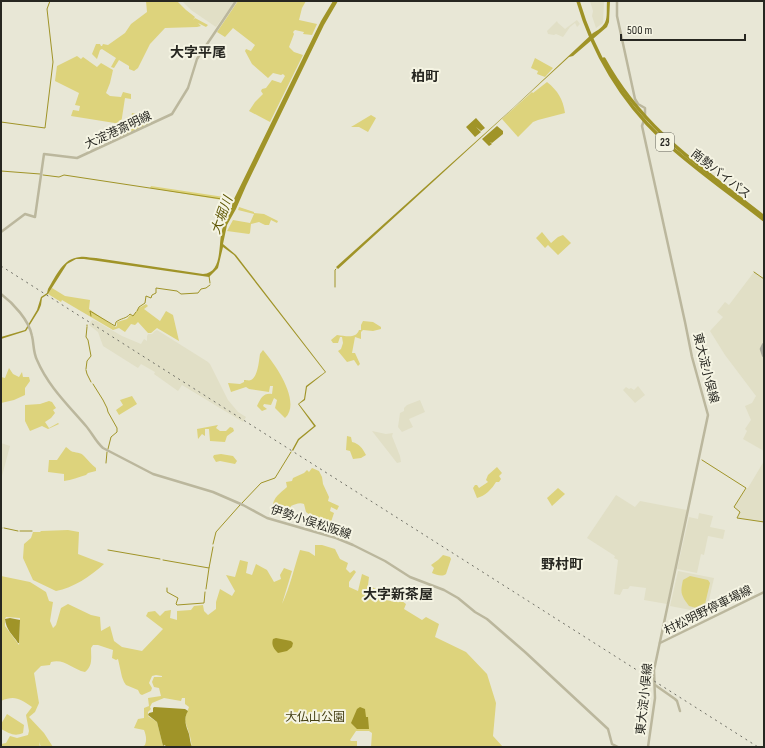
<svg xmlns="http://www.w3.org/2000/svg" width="765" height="748" font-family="'Sofia Sans Condensed','Noto Sans JP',sans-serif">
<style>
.built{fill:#e1dfc6}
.green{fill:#ddd37c;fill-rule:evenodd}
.water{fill:#a09428}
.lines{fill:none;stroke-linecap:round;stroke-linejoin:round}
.stream{stroke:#a09428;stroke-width:1}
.taxiway{stroke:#acac9e;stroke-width:4.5}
.secondary{stroke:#bbb79d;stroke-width:2.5}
.highway{stroke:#9e9226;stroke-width:3.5}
.rail{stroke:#707066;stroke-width:1;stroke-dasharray:2 4;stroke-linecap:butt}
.labels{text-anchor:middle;stroke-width:4;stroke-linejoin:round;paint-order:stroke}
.shield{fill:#f5f4e3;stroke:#65645b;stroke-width:1}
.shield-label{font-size:11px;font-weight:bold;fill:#272721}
.street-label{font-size:12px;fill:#272721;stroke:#f5f4e3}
.park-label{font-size:12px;fill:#433e13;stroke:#f5f4e3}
.water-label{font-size:13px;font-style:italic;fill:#5e5603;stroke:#f5f4e3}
.quarter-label{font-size:14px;font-weight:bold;fill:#272721;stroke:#f5f4e3}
</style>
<rect width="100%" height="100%" fill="#e8e7d6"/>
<g class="built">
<polygon points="182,1 235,1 216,27 191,10"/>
<polygon points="590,1 604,1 603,23 596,28 592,16 593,11"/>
<polygon points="577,20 580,24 577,27 575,23 570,27 563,37 556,34 554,35 548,34 547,31 557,21 558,23 565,29"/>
<polygon points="754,272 764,280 764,451 743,439 747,431 745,429 751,420 745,406 752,403 756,396 725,355 710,331 723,317 717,312 725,302 729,305"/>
<polygon points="92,320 96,321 122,336 141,344 144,339 147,341 147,336 148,334 152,334 155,331 157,330 208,362 210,364 228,400 238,412 246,417 243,422 182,385 178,391 154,374 155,372 141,364 138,368 103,346 98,332 89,325"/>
<polygon points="638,386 645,395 635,403 623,390 626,387 629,389 631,388 634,390"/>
<polygon points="420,400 425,412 409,419 413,427 402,432 398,427 400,413 404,411 404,408 407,405"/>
<polygon points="372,431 386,434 393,433 392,436 400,456 401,462 397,463"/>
<polygon points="1,443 10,446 2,476 1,476"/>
<polygon points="764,461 764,522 737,518 740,512 734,507 747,488 748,488"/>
<polygon points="616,495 635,507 640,501 687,510 667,604 644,600 646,588 630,586 628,589 623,589 620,595 614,594 618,560 614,558 615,556 587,538"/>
<polygon points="699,513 713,516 710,527 725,530 723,539 708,536 704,555 701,554 697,573 677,569 689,517 698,519"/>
<polygon points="678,571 714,578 706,613 670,606"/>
</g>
<g class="green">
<polygon points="146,1 177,1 186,10 195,17 193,20 195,18 208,25 206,27 198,23 201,26 197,27 165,28 150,44 138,68 134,71 129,69 129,66 119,60 114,68 111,67 116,58 102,49 100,50 97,59 92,54 96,44 100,44 101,46 102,46 103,44 108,45 125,33 131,24 147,12"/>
<polygon points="238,1 306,1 302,8 299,20 317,24 312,35 303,34 304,32 295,30 293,32 294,34 289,47 294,52 303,55 270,122 249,111 255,102 263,94 261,91 262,89 266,88 272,80 281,83 285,76 283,74 281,75 273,73 268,78 252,64 245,51 246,49 251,51 255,45 233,28 225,37 217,32"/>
<polygon points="77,56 81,59 83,57 97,67 101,63 113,70 110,83 106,93 110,96 121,97 123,92 131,94 131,99 125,98 121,124 71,116 73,110 79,111 80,106 75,105 79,93 55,81 57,66"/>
<polygon points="535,58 553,68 545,77 537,74 538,71 531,68"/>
<path d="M547,82C558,91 563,99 565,113L538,120L533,122L518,137L502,119L532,92L533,93Z"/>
<polygon points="132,113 150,117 149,125 120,138 122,127 129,129 130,126 125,125 127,117 131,118"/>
<polygon points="371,115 376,118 368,132 359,127 351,127"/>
<polygon points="151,186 224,197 222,200 150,188"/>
<polygon points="239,207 254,212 254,213 264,214 278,221 277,223 271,220 269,225 265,225 259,222 251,224 250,233 249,234 227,231 233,220 250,223 254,214 238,210"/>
<polygon points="542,232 551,243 558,237 563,235 571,243 558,255 548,245 545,248 536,238"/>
<polygon points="52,288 65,296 90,300 89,309 115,327 117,326 117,322 127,319 130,315 133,316 139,308 146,304 148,306 144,309 160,321 166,311 173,315 179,341 157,328 151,333 148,333 138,322 135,325 131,324 125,332 119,328 113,330 62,300 61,302 48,294"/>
<path d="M363,321L373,322L381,327V329L373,331L363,330L361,332V339L355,337L352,353H355L360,364L358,366L354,360L347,362L338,351L341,349L343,343L342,337H340L338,343H333L331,340L337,335C346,336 356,339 359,330H361V325Z"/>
<path d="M263,350C275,364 302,402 285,418L275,408L277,400L274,398L271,405L264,404L263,406L267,409L262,411L257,406C261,398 263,393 272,394L273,386H270L269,392L249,389L246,387L231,392L228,383L240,384L244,382V380C247,380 249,381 251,380C258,377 259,360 260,354Z"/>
<polygon points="9,368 13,374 19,377 22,372 23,377 29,377 30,381 25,388 25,395 14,400 1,403 1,377 5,378"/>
<polygon points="132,396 137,404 119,415 116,410 123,405 120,400"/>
<polygon points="49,401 52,402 56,408 53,410 55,413 51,418 45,422 49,428 58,423 59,424 48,429 42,426 30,431 25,421 25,405 40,404"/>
<polygon points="218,425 216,428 220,431 226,431 230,427 233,428 234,431 227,436 225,442 210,441 209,429 205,429 205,436 202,434 198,439 197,429"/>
<path d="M347,436L351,437L352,442C360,444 362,448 366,455L361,458L353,459L350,451L346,450Z"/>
<path d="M66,447C68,448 69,450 71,451C75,453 81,452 84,456C88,460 92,465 96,468V471L88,473L86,475C78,477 72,480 64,481V474L48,472L49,460H57Z"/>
<polygon points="221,454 233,456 237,461 235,464 220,461 216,462 213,457 214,455"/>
<path d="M497,467L502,473L499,476L501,479L499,482H496C492,489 485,496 477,498L473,488L475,485H477L479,488L488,482L486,480L488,475Z"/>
<path d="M312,468L319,471L322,477L323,484L329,497L328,501L339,506L337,510L331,507L330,511L334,513L330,525L321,522L315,515H310L306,512L304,504C300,502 295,504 291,506L287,515L274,510C270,500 279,494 287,487L286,482L292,481L293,478L304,473L307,470L309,472Z"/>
<polygon points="558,488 565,494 552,506 547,498"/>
<path d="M68,530L79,532L78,554L104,564C91,576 73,588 56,591L33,580L23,558L24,544L31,538L33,532H40L41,531Z"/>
<path d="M315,545H322L335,549L340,559L348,563L346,569L350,573L354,570L356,572L349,582V587L358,591L362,574L369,577L368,585L376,589L379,597L382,595H385L386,600L391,601L394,599L399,602L402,601L406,604L404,609L422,620L426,617L439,624L435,637L466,652L487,674L496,703L493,736L503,747H371L372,733L369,731H356L350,740L351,741H357V747H192L190,736L185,721L186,715L189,707L185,704V698H182L181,701L164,698L152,703L150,707L151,709L148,712V716L157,722L163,746H165V747H142L145,745C147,740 146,735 144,730L134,728L138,719L144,718V708L149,706L148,698L161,696L159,688L154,687L152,682L154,677H162V676L156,675L152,676L149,683L152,688L151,691L142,695L140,694L138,690L126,685L124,682L122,677L118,659L116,660L112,658L113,650L98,645H93L91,648C91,658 93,666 85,672C72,669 64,658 51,662L50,665L41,666L34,673L39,703L35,712L29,717L44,733L53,747H41L39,742L40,747H1V744L6,743L10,736L17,738L28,735L29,731L26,715L32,707C20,699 15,695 1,701V576L30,582L46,592L49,601L53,602L50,621L53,628L56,625L61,608L68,604L91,615L100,617L101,631L110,626L114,641L122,647L142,651L163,629L146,616L148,612L155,611L160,616L165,611L171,610L170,618L177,620V611L191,610L194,606L203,605L204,611L208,615L216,609V602L220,589L232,596L235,591L226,575L235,577L240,560L248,562L246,573L252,575L256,564L267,570L274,582L281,579L280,575L284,568L292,571L282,604C290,587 294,568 300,550L309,552L315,556ZM6,617L20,618L19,645L5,626V619Z"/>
<path d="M443,555L450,557L451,559L446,574C442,577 437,575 432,573L434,568L431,565L438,560Z"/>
<path d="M690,576L708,580L710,583L705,604L700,609L689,606C681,595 680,593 683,580Z"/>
<path d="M7,714L24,725L23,733C14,737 9,733 1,729V724Z"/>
</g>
<g class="water">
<path d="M333,1H338L324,25L246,186L236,209L227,225L223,244L236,255L326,372L307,387L305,400L299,404L316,426L299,440L293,451L292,450L298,439L314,426L298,404L304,399L306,386L325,372L234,255L223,247L218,268L209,277L84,259H76L67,264L48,294L42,298L41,305L39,310L26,331L1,339V337L25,330L37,310L41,297L47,293L48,289C56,276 63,258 80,257C85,256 91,258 96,258L203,274C223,273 218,244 222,230C224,223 227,217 231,210L226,208H232V203L321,21Z"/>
<path d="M607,1H610L609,22L607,27L573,56L569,57L338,269L336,267L513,108L593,33C610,24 606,17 607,1Z"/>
<polygon points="476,118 485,128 481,131 476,127 481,132 475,137 466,127"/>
<polygon points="497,126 503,131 503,134 492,143 490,142 492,144 489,146 482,139"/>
<path d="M10,618L20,620L19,643H18C13,635 6,630 5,619Z"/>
<path d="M276,638L291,641L293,643L292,647L287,651L278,653C274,649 271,645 273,639Z"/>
<path d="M154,707L185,709L188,711C183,719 186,726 189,734C190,738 190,743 192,747H166L165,745L163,746L157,722L148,715L149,713L153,712V708Z"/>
<polygon points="360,707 365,709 366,717 368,717 369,729 357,729 351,723 357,709"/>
</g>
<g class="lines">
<g class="stream">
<polyline points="1,122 45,128 53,62 47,9 50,1"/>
<polyline points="1,171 40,174"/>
<polyline points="43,175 59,177 64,175 222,199 220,206 227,208"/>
<polyline points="754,272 764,279"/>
<polyline points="209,276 210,283"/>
<polyline points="335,287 335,270 336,269"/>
<polyline points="137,311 139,307 145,303 146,296 151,298 152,295 156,293 156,288 177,291 181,294 198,293 201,289 206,288 210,285"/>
<path d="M91,316L90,311L115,326L116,322C121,318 126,319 130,314L133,316L136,312"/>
<polyline points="87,326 87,325"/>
<polyline points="86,369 87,361 91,356 88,340 86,337 87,327"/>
<polyline points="86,370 87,374 91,382"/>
<polyline points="93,384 103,400 107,408 108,412 117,428 117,432 111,437 108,449"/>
<polyline points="702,460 746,488 734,507 740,512 737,518 764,522"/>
<polyline points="106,463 107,452"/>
<polyline points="242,503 261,483 275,478 291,452"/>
<polyline points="1,528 2,528"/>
<polyline points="4,528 18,531"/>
<polyline points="20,531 32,531"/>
<polyline points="213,544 216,532 240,505"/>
<polyline points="108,550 160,559"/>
<polyline points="163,560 209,568 213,547"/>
<polyline points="167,588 167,592 178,598 176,604 177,605 204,603 205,592"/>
<polyline points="206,589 209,568"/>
</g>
<polyline class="taxiway" points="764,345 762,349 764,355"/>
<g class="secondary">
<polyline points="617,1 617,16 635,99 638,104 645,108 645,115"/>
<polyline points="644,120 642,126 685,322 692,357 708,415 654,670 655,698 648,747"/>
<polyline points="1,232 25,214 35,217 44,154 77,158 172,114 188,88 197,59 236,1"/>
<path d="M1,294C13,303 29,320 32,336C34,344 33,352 37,360C48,386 68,405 86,426C92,433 96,442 103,448L153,474L213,492L243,505L267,518L336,538L353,545L385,561L410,577L444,590L458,598L475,612L487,619L525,652L608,729L612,744L618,747"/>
<polyline points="660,643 764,592"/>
<polyline points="655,685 675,699 677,701 680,711"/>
</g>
<g class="highway">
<path d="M578,1C593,53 622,101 661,138C693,168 730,193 764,220"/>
<path d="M604,59C643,130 702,168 764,217"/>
</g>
<polyline class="rail" points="1,266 758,747"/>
</g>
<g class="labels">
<rect class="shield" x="656" y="133" width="18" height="18" rx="3"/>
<g class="shield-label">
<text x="665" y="146">23</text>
</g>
<g class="street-label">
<text transform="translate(118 130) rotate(-25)" y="4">大淀港斎明線</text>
<text transform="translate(721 174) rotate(38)" y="4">南勢バイパス</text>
<text transform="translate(706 368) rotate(76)" y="4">東大淀小俣線</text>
<text transform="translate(311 522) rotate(18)" y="4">伊勢小俣松阪線</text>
<text transform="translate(708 610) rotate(-26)" y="4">村松明野停車場線</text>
<text transform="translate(644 699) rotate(-84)" y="4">東大淀小俣線</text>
</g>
<g class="park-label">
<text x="315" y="721">大仏山公園</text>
</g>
<g class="water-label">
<text transform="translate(221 215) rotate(-70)" y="5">大堀川</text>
</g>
<g class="quarter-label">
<text x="198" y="57">大字平尾</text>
<text x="425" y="81">柏町</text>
<text x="562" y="569">野村町</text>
<text x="398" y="599">大字新茶屋</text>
</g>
</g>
<rect width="765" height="748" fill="none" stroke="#272721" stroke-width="4"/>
<path d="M621 34v6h124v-6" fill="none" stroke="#272721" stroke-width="2"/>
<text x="627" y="34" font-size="12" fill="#272721" stroke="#f5f4e3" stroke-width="3" paint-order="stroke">500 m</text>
</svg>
